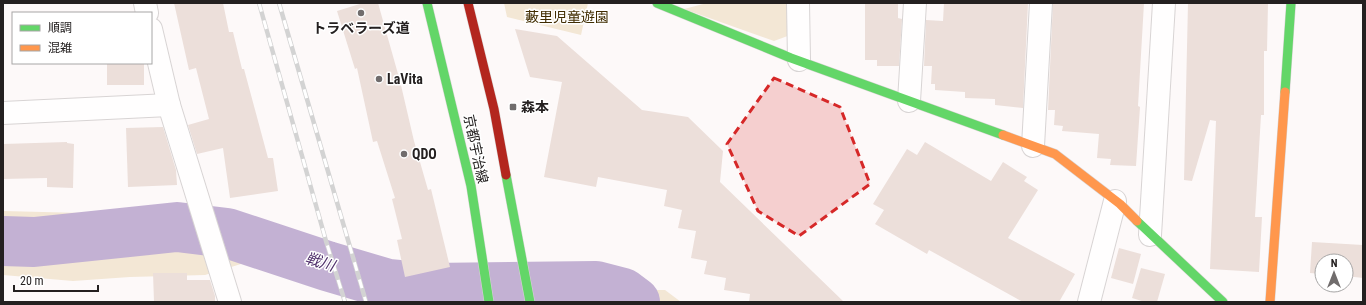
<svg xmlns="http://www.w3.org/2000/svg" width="1366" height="305" font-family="'Roboto Condensed','Noto Sans JP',sans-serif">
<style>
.green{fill:#f3e7d5}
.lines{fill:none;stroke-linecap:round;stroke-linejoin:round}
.river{stroke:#c3b1d3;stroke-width:50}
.building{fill:#ecdfda}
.street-casing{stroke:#d8d4d4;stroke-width:24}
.fast-casing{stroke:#d8d4d4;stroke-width:10}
.slow-casing{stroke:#d8d4d4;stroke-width:10}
.jam-casing{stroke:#d8d4d4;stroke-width:10}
.street{stroke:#fffefe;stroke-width:22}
.fast{stroke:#63d668;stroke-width:9}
.slow{stroke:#ff974d;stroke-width:9}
.jam{stroke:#b3261e;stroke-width:9}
.rail-casing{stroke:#d3d3d3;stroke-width:4.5}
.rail{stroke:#fff;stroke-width:3;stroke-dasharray:9;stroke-linecap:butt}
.marked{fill:#d62828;fill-opacity:0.2;stroke:#d62828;stroke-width:3;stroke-dasharray:8 5;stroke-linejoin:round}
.poi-dot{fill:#706c6c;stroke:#fff;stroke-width:1.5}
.labels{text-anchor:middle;stroke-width:3;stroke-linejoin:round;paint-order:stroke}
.park-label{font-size:14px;fill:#402c01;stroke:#fff}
.poi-label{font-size:14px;font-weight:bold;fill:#242020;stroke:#fff;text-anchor:start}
.street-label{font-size:14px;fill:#242020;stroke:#fff}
.water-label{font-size:15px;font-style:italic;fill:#4e2e6a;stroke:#fff}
</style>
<rect width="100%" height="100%" fill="#fdf9f9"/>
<g class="green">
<polygon points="504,3 588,3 581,35 507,17"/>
<polygon points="707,3 789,3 793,34 774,41 684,9"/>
<polygon points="176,205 231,226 241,264 205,275 130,277 73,281 3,275 3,211 83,213"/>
<polygon points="639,290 665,290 681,302 617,302 618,300"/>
</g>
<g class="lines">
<polyline class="river" points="3,241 34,242 177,227 227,233 327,266 388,284 430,288 596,286 623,293 635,302"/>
</g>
<g class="building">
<polygon points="174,3 223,3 229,32 233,32 242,69 244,69 268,158 273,158 278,191 230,198 223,148 197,154 188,125 209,119 196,68 189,70"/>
<polygon points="363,3 378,3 400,81 414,141 428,190 431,189 450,267 405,277 397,240 402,239 392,199 395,198 377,141 373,142 357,68 355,69 337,11"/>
<polygon points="865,3 898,3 898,18 902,19 899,66 877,66 877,60 865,60"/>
<polygon points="944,3 1028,3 1023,108 995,105 995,99 965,98 965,92 935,90 935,84 931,84 932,66 924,66 926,20 943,21"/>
<polygon points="1053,3 1144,3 1138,106 1140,107 1136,166 1110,165 1111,159 1097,158 1099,134 1062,131 1063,126 1054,125 1055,110 1048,110"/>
<polygon points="1188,3 1268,3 1267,51 1264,51 1264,115 1261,115 1255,217 1262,217 1259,272 1210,269 1216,121 1210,120 1192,181 1184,180"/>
<polygon points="515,29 557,36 642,110 688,117 723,151 720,182 844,302 749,302 750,294 724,290 726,278 704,274 707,261 691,258 696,231 678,228 682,210 664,206 667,190 598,177 596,187 544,177 562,82 530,77"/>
<rect x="107" y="63" width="37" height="22"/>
<polygon points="163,127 176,170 177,185 128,187 126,128"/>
<polygon points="67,142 67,143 74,144 73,188 47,187 47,178 3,179 3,144"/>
<polygon points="925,142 991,181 1003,162 1027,177 1024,181 1038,190 1008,238 1075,274 1059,302 1023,302 929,250 927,254 875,224 884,210 873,204 907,149 917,155"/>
<polygon points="1312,242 1363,245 1363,278 1346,276 1346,261 1322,261 1322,274 1310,273"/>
<polygon points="1119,248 1141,254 1133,284 1111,278"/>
<polygon points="1141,268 1165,274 1157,302 1145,302 1132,298"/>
<polygon points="153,273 187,273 187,280 210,280 215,296 215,302 154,302"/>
</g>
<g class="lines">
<g class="street-casing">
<g id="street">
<polyline points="145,3 147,13"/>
<polyline points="798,3 799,60"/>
<polyline points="151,29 169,105 230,302"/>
<polyline points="909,101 915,3"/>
<polyline points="3,113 169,105"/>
<polyline points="1033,146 1041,3"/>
<polyline points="1150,235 1164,3"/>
<polyline points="1089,302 1115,201"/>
</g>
</g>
<g class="fast-casing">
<g id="fast">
<polyline points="427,3 471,186 489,302"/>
<polyline points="657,3 791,58 1003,135"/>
<polyline points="1285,92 1291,3"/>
<polyline points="506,175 530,302"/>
<polyline points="1137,221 1223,302"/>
</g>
</g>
<g class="slow-casing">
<g id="slow">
<polyline points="1003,135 1055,154 1120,204 1137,221"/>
<polyline points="1270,302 1285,92"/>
</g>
</g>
<g class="jam-casing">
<polyline id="jam" points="468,3 494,109 506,175"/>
</g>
<use href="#street" class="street"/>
<use href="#fast" class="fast"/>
<use href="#slow" class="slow"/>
<use href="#jam" class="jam"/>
<g class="rail-casing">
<g id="rail">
<polyline points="259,3 326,241 345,302"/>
<polyline points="279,3 366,302"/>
</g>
</g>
<use href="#rail" class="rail"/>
</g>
<path class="marked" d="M774,78L840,107L870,184L799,236L758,211L727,144Z"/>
<g class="poi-dot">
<circle cx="361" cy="13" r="4"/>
<circle cx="379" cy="79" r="4"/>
<rect x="509" y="103" width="8" height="8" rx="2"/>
<circle cx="404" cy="154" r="4"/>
</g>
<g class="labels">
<g class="park-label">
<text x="567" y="22">藪里児童遊園</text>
</g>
<g class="poi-label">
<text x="361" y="33" text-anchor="middle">トラベラーズ道</text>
<text x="387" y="84">LaVita</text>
<text x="521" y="112">森本</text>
<text x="412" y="159">QDO</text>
</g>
<g class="street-label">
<text transform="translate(476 149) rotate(78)" y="5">京都宇治線</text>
</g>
<g class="water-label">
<text transform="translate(320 262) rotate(17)" y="5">戦川</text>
</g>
</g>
<rect width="1366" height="305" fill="none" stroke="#242020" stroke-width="8"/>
<rect x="12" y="12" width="140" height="52" fill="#ffffff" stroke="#a7a6a6"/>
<rect x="20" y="25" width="20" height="6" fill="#63d668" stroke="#a7a6a6"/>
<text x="48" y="32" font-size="12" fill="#242020">順調</text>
<rect x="20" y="45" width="20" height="6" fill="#ff974d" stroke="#a7a6a6"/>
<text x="48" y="52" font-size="12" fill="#242020">混雑</text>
<g transform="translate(1334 273)"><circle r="19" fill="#ffffff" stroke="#a7a6a6"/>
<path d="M0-3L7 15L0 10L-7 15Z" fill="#706c6c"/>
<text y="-6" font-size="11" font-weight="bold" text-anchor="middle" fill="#242020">N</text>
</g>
<path d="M14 285v6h84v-6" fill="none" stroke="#242020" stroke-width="2"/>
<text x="20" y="285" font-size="12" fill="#242020" stroke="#ffffff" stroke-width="3" paint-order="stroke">20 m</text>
</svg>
